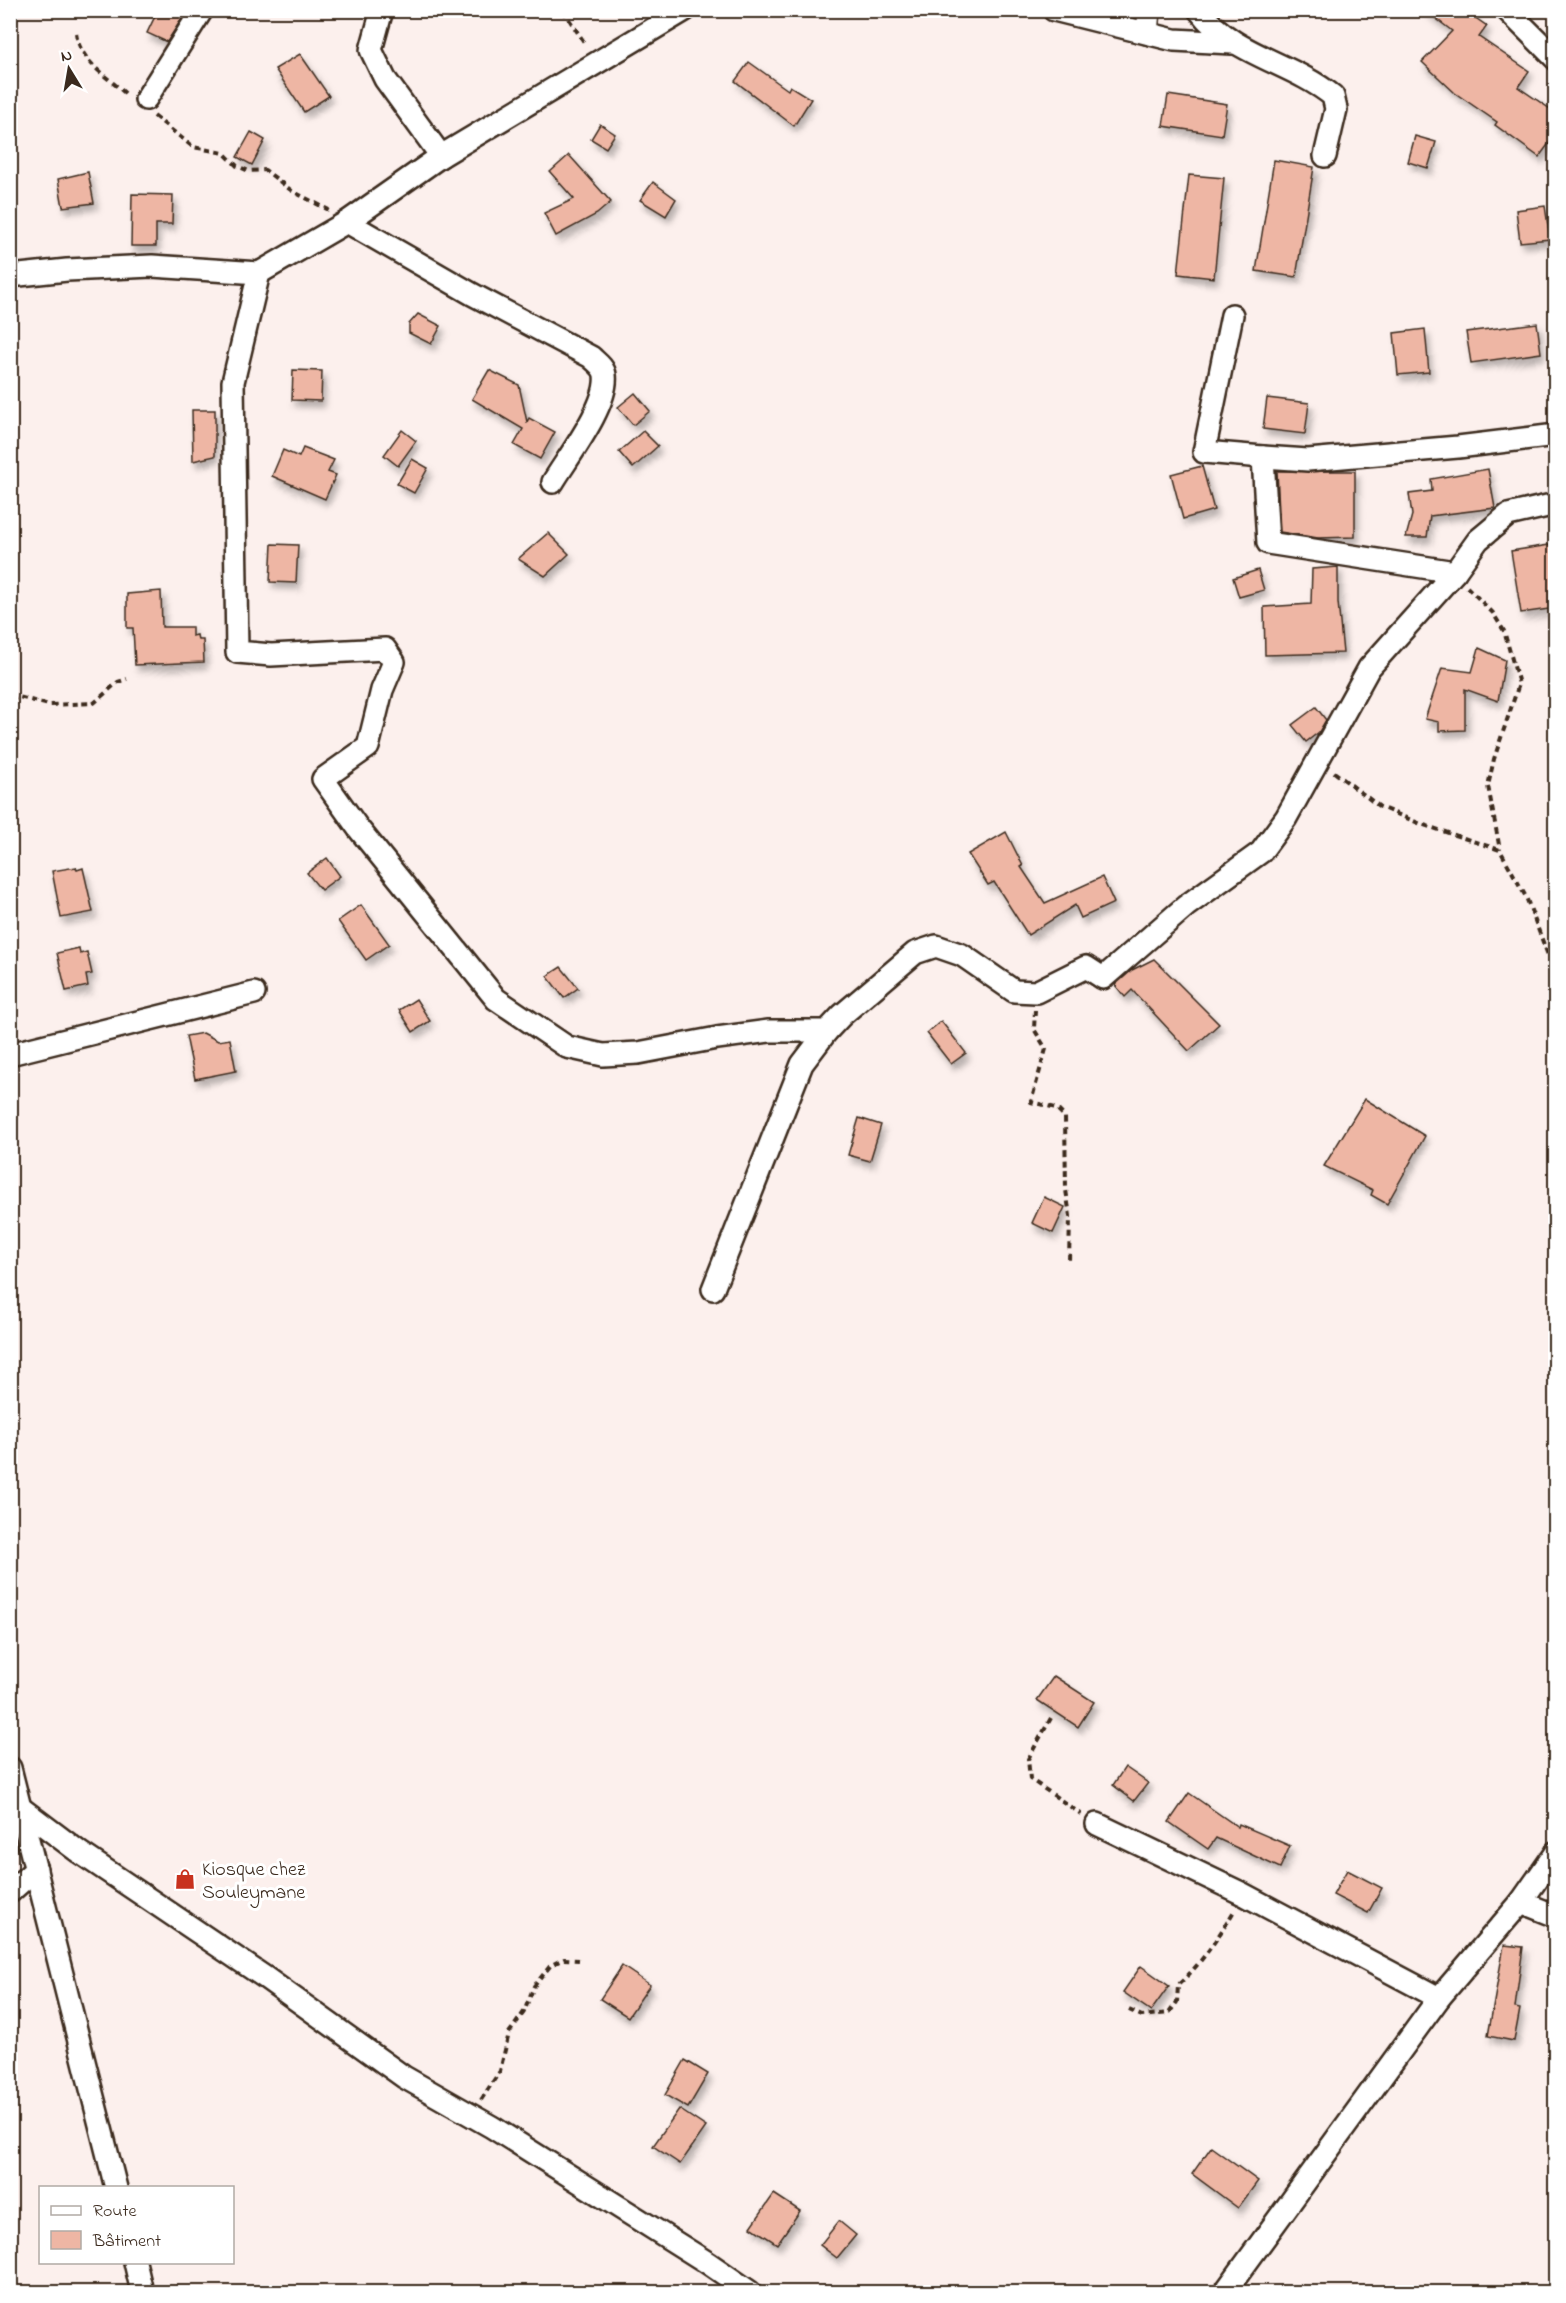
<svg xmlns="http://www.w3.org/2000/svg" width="1566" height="2303" font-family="'Indie Flower',sans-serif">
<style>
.building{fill:#eeb6a4;stroke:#3b2a1e;stroke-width:1.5;filter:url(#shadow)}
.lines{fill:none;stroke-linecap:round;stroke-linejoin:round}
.minor-casing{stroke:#3b2a1e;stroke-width:26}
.path{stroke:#3b2a1e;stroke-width:4;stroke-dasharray:6 4.5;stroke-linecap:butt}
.minor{stroke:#fff;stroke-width:21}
.labels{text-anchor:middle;stroke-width:6;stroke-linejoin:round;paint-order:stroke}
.poi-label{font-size:20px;fill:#3b2a1e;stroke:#fff;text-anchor:start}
</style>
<defs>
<filter id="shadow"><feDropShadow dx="3.5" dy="6" stdDeviation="3" flood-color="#0004"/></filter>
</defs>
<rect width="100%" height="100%" fill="#fcf0ed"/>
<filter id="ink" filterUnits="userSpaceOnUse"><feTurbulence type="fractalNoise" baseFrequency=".0167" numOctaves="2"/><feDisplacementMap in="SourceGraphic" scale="12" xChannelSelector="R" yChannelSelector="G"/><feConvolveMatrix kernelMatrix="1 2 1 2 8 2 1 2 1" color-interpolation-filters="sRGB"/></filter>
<g filter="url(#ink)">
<g class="building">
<polygon points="158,10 169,10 183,17 167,42 147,33"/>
<polygon points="1425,10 1464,10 1487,26 1479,37 1529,71 1518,87 1556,113 1556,134 1539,157 1495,125 1497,122 1455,93 1422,62 1452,31"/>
<polygon points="300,54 329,96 304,112 275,69"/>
<polygon points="749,62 788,90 790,86 811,99 794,126 735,81"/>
<polygon points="1168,95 1227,104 1222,135 1163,126"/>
<polygon points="600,124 615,134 606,148 591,139"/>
<polygon points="251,132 265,140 252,165 237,157"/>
<polygon points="1415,136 1436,142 1428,168 1408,162"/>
<polygon points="569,155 611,202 597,214 556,236 544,213 574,199 550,172"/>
<polygon points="1274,160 1314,167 1296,277 1256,271"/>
<polygon points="88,172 94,203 63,207 58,179"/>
<polygon points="1189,175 1224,178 1214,278 1178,274"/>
<polygon points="653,182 676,199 666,216 640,200"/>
<polygon points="132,194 173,195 172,224 156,224 156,246 131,246"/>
<polygon points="1545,206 1550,239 1520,242 1516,210"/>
<polygon points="418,314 441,326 431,344 409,333 409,324"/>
<polygon points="1537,323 1541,353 1471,363 1466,332"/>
<polygon points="1425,329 1429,372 1398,375 1394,333"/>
<polygon points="293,370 322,371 321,401 292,400"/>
<polygon points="489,370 519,385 527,422 529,418 555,432 540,459 514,445 523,429 472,399"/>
<polygon points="635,393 650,411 633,425 618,407"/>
<polygon points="1267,398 1309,403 1305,434 1263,429"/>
<polygon points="192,410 215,410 215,456 193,461"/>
<polygon points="402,430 416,441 398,466 384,455"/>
<polygon points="643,431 658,446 633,468 619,452"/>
<polygon points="303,448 334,460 328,472 336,475 325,499 272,476 283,450 299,457"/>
<polygon points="412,459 428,468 414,493 397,484"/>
<polygon points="1202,466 1214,510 1183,519 1171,474"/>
<polygon points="1488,469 1495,508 1430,516 1427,537 1406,537 1412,515 1409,494 1432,491 1431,479"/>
<polygon points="1277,471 1355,471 1355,537 1318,538 1280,532"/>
<polygon points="548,533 569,554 545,576 518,559"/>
<polygon points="272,544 298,545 296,583 270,582"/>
<polygon points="1556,544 1556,608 1521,613 1511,551"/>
<polygon points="1338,567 1338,602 1343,653 1265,655 1264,607 1311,604 1312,569"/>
<polygon points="1258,570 1264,590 1239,597 1233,578"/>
<polygon points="161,591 162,627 192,627 192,636 197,635 198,640 203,640 204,662 135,665 133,628 127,628 127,594"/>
<polygon points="1479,648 1505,660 1498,701 1465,689 1465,730 1439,731 1439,722 1425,719 1442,668 1472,672"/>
<polygon points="1316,707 1326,720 1319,732 1306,742 1292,725"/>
<polygon points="1006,832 1023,866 1021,867 1045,903 1102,877 1114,903 1081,918 1075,905 1028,935 994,882 988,885 968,854"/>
<polygon points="327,858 340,876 321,890 307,873"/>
<polygon points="76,867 77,870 83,868 93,912 61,918 52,871"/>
<polygon points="361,905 389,944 366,960 338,921"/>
<polygon points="79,948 80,954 87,952 92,974 86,975 88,986 66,991 57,953"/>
<polygon points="1154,959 1219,1024 1189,1051 1132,990 1125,997 1115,985 1132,970"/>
<polygon points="561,967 578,988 564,998 547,976"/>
<polygon points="416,999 430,1021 413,1032 399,1010"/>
<polygon points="941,1021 966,1053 951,1064 927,1033"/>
<polygon points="203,1033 218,1041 230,1039 236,1071 195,1079 186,1036"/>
<polygon points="1365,1099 1425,1136 1387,1204 1371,1195 1373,1190 1324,1166"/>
<polygon points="859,1118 881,1125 870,1161 848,1155"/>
<polygon points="1044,1197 1065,1207 1053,1233 1032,1223"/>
<polygon points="1054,1676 1094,1702 1078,1727 1037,1700"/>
<polygon points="1125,1767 1148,1783 1134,1801 1113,1785"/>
<polygon points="1189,1793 1238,1827 1239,1824 1290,1846 1280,1868 1216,1838 1208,1849 1169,1822"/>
<polygon points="1347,1870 1382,1888 1368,1913 1333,1895"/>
<polygon points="1504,1945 1523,1947 1515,2008 1520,2009 1514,2041 1488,2036"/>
<polygon points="622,1966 650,1985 628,2017 600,1999"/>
<polygon points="1141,1966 1169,1986 1151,2011 1123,1992"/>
<polygon points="685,2060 708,2074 688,2108 665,2095"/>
<polygon points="679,2109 706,2127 680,2164 653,2146"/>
<polygon points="1211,2147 1258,2181 1238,2208 1192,2174"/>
<polygon points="774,2194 800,2211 777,2244 751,2227"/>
<polygon points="839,2221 856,2235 837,2258 820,2245"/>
</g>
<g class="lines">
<g class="minor-casing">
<g id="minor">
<polyline points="382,10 371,50 385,79 441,156"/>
<polyline points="1054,10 1174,40 1232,43"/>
<path d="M1199,10C1232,55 1291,62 1333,96L1336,109L1325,156"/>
<polyline points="1507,10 1556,59"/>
<polyline points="1147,33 1149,10"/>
<polyline points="146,99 202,10"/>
<path d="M347,222L472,294L591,357C596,362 604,367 605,375C609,404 568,457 553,482"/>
<polyline points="259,273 233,382 237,652 271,655 385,649 394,662 382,690 368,747 323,779 358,828 496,999 567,1047 603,1055 638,1053 717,1038 769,1031 827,1031"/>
<polyline points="10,276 67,270 152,266 259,273 347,222 441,156 685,10"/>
<polyline points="1232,315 1204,452 1263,457 1268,543 1455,572"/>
<polyline points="1263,457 1308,460 1458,447 1556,435"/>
<polyline points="10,1054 254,993"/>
<polyline points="713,1289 802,1064 827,1031 842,1015 915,953 936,946 962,955 1014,991 1036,992 1086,967 1103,978 1186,906 1261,852 1286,818 1369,668 1455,572 1478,540 1508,515 1556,504"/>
<polyline points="10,1768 116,2188"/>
<polyline points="10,1800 79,1852 266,1978 404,2077 492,2127 708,2263 750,2292"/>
<polyline points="1097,1824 1243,1894 1439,1998"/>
<polyline points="10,1892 36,1869"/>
<polyline points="1521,1902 1556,1916"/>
<polyline points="135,2262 142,2292"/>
<polyline points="1225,2292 1439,1998 1521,1902 1556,1852"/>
</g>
</g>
<g class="path">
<polyline points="563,10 586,45"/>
<path d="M76,33C80,62 107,76 127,95"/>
<polyline points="154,116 193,147 224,153 237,166 249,171 265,170 292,191 329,210"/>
<polyline points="1467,587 1493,613 1504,631 1519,684 1494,759 1488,786 1500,850"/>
<polyline points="10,699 19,697 49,705 94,703 118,682 127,679"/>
<polyline points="1334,772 1380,807 1421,824 1500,850 1526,897 1549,958"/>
<polyline points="1035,1010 1034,1029 1046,1049 1031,1102 1056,1108 1065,1117 1066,1190 1070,1216 1069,1262"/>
<polyline points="1051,1718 1028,1759 1030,1779 1081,1814"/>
<path d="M1129,2010L1142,2016L1169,2013L1177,2002L1178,1985C1201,1964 1218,1938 1234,1911"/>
<polyline points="481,2100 500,2071 509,2033 524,2012 534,1986 551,1965 564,1959 579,1960"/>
</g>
<use href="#minor" class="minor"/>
</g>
</g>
<defs>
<g id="shop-bare" transform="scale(1.62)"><path d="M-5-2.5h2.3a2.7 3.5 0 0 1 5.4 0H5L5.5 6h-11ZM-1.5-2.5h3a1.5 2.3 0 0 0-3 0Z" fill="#c8321e" stroke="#fff" stroke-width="2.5" paint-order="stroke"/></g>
</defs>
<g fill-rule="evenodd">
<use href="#shop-bare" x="185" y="1879"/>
</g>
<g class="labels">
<g class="poi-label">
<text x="202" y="1875">Kiosque chez<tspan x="202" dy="23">Souleymane</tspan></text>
</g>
</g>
<rect width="1566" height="2303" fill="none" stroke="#fff" stroke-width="36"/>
<rect x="18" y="18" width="1530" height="2267" fill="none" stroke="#3b2a1e" stroke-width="2" filter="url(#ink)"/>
<rect x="39" y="2186" width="195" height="78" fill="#ffffff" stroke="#b1aaa5" stroke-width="1.5"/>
<rect x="51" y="2206" width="30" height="9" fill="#ffffff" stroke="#b1aaa5" stroke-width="1.5"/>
<text x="93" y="2216" font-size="18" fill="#3b2a1e">Route</text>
<rect x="51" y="2231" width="30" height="18" fill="#eeb6a4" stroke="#b1aaa5" stroke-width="1.5"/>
<text x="93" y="2246" font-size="18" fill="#3b2a1e">Bâtiment</text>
<g transform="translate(69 69) rotate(349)" stroke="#ffffff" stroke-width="4.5" paint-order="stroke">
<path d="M0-4.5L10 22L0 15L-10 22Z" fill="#3b2a1e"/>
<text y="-9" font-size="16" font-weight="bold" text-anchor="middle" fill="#3b2a1e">N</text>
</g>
</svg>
